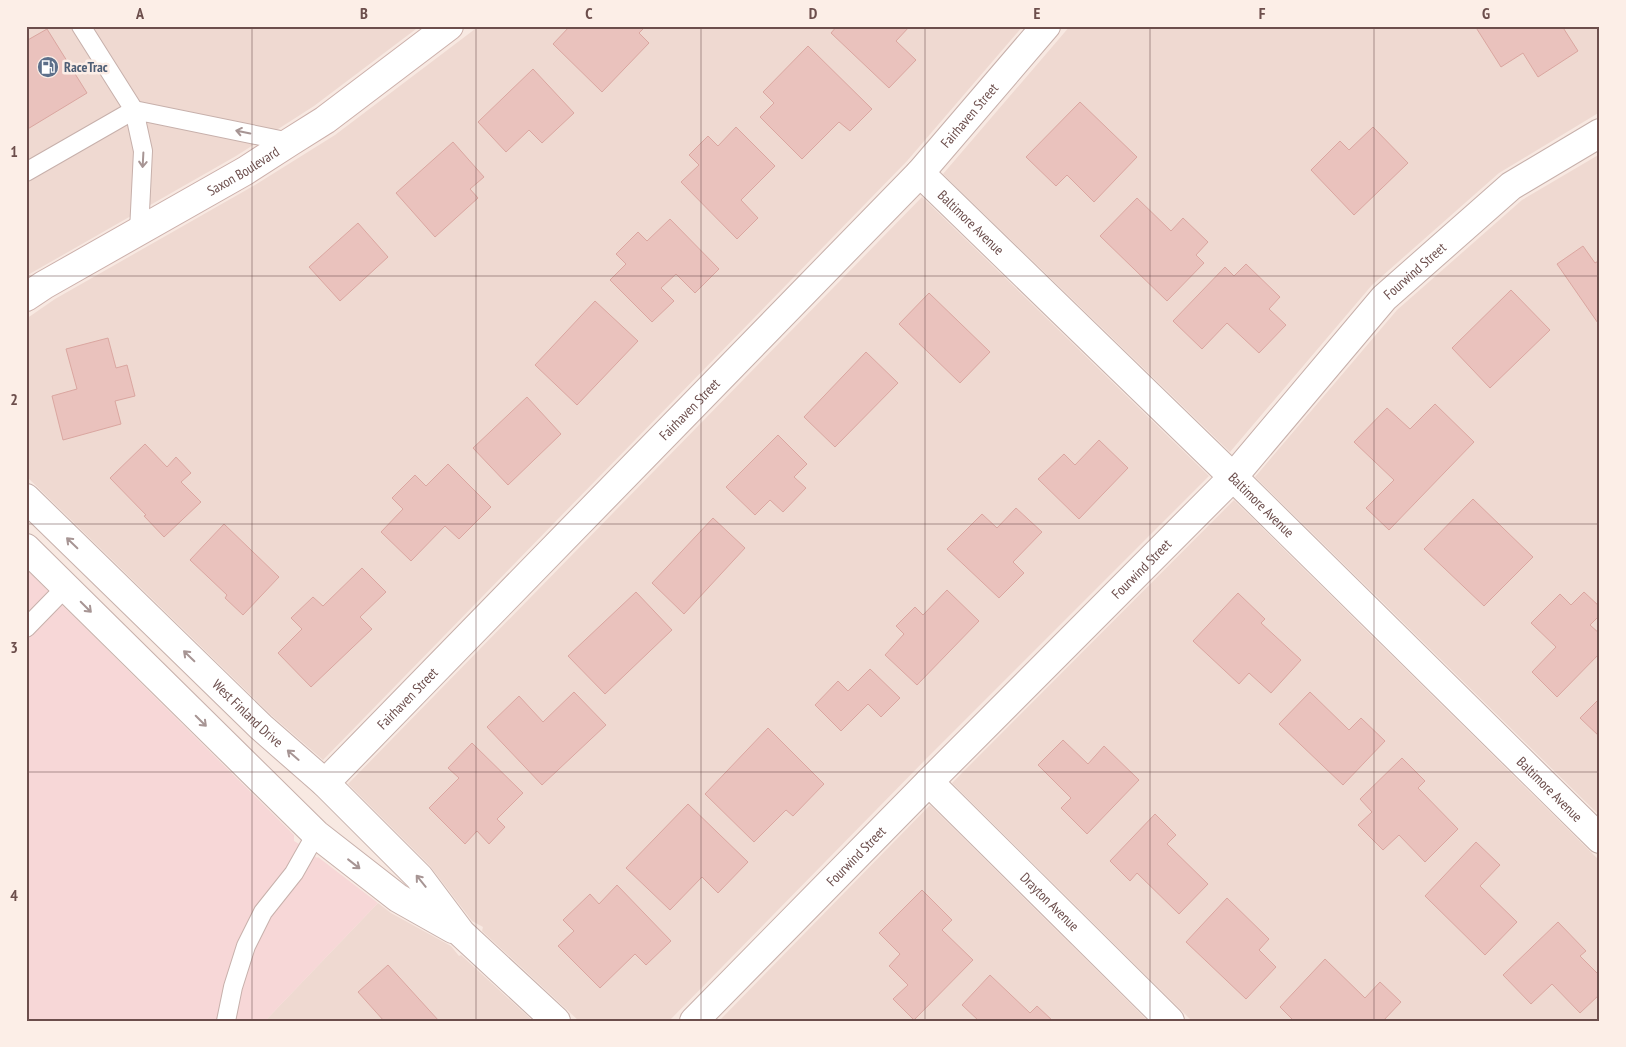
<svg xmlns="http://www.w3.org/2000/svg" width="1626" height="1047" font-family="'PT Sans Narrow',sans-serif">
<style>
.residential{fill:#efd9d1}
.commercial{fill:#f7d7d7}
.building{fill:#eac2bd;stroke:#daa6a0}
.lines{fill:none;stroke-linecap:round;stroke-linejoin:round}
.service-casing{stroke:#c7b0ab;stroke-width:20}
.minor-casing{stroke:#c7b0ab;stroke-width:30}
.secondary-casing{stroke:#ccb0ab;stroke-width:30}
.service{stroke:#fff;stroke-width:18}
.minor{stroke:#fff;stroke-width:28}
.secondary{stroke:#fff;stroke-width:28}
.oneway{stroke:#a79594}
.grid{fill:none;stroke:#6c4e4c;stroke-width:1;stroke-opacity:0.55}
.labels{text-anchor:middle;stroke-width:5;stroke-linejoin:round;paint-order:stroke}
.service-label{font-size:14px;font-weight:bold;fill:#4e5e75;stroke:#fceee7;text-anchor:start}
.street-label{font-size:14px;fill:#6c4e4c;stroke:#fceee7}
.neatline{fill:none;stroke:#6c4e4c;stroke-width:2}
.grid-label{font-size:16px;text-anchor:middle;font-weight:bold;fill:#6c4e4c}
</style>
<rect width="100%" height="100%" fill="#f8e9e2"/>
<g class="residential">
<polygon points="26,26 420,26 314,106 236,156 26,276"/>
<polygon points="479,26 1023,26 907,161 323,760 271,715 26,476 26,319 55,299 255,185 335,135"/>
<polygon points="1070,26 1600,26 1600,112 1499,173 1372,285 1230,452 943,174"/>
<polygon points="1600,154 1600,816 1255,477 1397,310 1522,200"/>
<polygon points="922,197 1209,476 927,758 669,1021 579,1021 482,931 483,927 472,921 430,866 348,784"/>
<polygon points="1234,500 1600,861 1600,1021 1192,1021 952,783"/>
<polygon points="930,805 1148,1021 719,1021"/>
<polygon points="378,903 391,913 451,946 459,956 461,955 533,1021 265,1021"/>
</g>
<polygon class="commercial" points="26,569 294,835 294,841 306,848 317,858 318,857 378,903 265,1021 26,1021"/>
<g class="building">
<polygon points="570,26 646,26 639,33 649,43 602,92 553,44"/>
<polygon points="837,26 910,26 896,41 916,60 889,88 831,33"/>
<polygon points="1475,26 1562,26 1578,51 1538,77 1523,53 1501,67"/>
<polygon points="47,29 87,93 26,130 26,41"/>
<polygon points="808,46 872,109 850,131 839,122 802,159 760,117 774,103 763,92"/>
<polygon points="533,69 574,113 542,143 529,130 506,152 478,122"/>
<polygon points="1080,102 1137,157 1094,202 1067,175 1056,186 1026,157"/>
<polygon points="736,127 775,166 741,200 758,218 737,239 681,182 699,165 689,155 708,136 718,146"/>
<polygon points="1373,127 1408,163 1354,215 1311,170 1340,141 1349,150"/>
<polygon points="453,142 484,177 470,189 478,198 435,237 396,193"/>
<polygon points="1137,198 1171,231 1183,218 1208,242 1196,255 1204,263 1167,301 1100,236"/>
<polygon points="670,219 719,269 695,293 676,274 661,288 674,301 652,322 610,280 626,264 616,254 638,232 647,241"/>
<polygon points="358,223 388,257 340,301 309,267"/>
<polygon points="1583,246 1595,263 1600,260 1600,326 1557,264"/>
<polygon points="1246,264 1280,297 1269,309 1286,325 1259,353 1227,323 1202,349 1173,321 1225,267 1234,276"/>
<polygon points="1511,290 1550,330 1490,388 1452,348"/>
<polygon points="929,293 990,352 960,383 899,324"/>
<polygon points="595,301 638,341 577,405 535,365"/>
<polygon points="108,338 116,368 127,365 135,396 115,401 121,424 63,440 52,396 77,389 66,349"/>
<polygon points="866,352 898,383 835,447 804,417"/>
<polygon points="527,397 561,434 508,485 473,448"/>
<polygon points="1435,404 1474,442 1389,530 1366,508 1394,480 1354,442 1387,408 1410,429"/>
<polygon points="778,435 807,464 794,477 806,488 783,512 770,500 755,515 726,487"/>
<polygon points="1099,440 1128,468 1079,519 1038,479 1064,454 1075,465"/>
<polygon points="145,444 167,467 176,457 191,473 181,482 201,502 164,537 144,516 146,515 110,478"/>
<polygon points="448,464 491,507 459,539 445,526 411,561 381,532 403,509 392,498 415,475 426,486"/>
<polygon points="1473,499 1533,557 1484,606 1424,549"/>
<polygon points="1016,508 1042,532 1013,562 1024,573 999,598 947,549 982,514 997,528"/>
<polygon points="713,518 745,548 684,614 652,583"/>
<polygon points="224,524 279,577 243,615 225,598 227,595 190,560"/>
<polygon points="362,568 386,592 360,617 372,629 311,687 278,653 302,629 291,618 313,597 323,606"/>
<polygon points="947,590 979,621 917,685 885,655 904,634 896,626 915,607 923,615"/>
<polygon points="636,592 672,630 605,694 568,656"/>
<polygon points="1584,592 1600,607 1600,615 1590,625 1600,634 1600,653 1557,697 1532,672 1556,647 1531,623 1560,594 1571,605"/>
<polygon points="1238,593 1265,619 1261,623 1301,660 1271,693 1249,673 1239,684 1193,641"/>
<polygon points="870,669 900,698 881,717 868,704 841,731 815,705 838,681 848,691"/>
<polygon points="574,692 606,725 542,785 487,727 519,696 543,722"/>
<polygon points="1310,692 1349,730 1361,718 1385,741 1343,785 1279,724"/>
<polygon points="1600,698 1600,737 1580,718"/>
<polygon points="768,728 824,784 793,816 786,810 754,842 705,794"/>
<polygon points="1063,740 1088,764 1104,746 1139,780 1087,834 1061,808 1071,798 1038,765"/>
<polygon points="472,743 523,793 497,819 505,827 489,844 477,831 465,844 429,808 459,778 448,768"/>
<polygon points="1402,758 1425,781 1418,788 1458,829 1425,862 1399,835 1383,850 1358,825 1372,812 1360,799"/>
<polygon points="688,804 748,862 718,893 702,877 670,910 626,868"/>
<polygon points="1155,814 1176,835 1167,844 1208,884 1179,914 1137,873 1130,881 1110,861"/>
<polygon points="1476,842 1500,865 1480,886 1517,922 1485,955 1425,896"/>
<polygon points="617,885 671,941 646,965 635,954 600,988 558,946 574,931 563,920 590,894 599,904"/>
<polygon points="922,890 952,920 942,930 973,960 914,1020 893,999 908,985 889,966 900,954 879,933"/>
<polygon points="1227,898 1269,939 1259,950 1276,967 1246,999 1186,942"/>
<polygon points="1558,922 1586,951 1580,956 1600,976 1600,994 1580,1013 1552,984 1531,1004 1503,975"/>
<polygon points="1325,959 1365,998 1380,982 1401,1002 1383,1021 1294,1021 1280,1007"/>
<polygon points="388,965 439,1021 384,1021 358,992"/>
<polygon points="990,975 1030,1013 1037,1006 1053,1021 979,1021 962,1005"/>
</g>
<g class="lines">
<g class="service-casing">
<g id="service">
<polyline points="26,172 134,110 81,26"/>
<polyline points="139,231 143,151 134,110 290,142"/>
<polyline points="26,628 66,587"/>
<polyline points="226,1021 233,987 246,946 263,912 294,873 316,834"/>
</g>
</g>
<g class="minor-casing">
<g id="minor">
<path id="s1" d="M920,173L1233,477L1600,839"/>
<path id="s2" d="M26,498L261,727L325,783L419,877L461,933L556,1021"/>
<polyline points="26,548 316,834 398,898 453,929"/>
<path id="s3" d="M929,782L1170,1021"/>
<path id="s4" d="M325,783L920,173L1046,26"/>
<path id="s5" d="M694,1021L929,782L1233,477L1384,298L1511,186L1600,133"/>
</g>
</g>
<g class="secondary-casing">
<g id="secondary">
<path id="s6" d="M26,297L44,285L245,171L290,142L325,120L449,26"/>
</g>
</g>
<use href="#service" class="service"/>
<use href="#minor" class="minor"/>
<use href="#secondary" class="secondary"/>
</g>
<defs><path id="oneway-shaft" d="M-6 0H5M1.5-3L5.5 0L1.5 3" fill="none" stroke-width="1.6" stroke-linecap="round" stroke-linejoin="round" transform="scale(1.25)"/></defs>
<g class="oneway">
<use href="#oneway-shaft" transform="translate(243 132) rotate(-168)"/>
<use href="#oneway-shaft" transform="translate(143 160) rotate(93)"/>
<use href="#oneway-shaft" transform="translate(72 543) rotate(-136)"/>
<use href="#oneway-shaft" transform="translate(86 607) rotate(45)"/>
<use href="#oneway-shaft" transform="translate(189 656) rotate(-136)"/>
<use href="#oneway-shaft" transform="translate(201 721) rotate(45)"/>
<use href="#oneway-shaft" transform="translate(293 755) rotate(-139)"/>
<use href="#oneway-shaft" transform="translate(354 864) rotate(38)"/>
<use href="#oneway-shaft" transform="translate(421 881) rotate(-129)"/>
</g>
<path class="grid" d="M252,26V1021M476,26V1021M701,26V1021M925,26V1021M1150,26V1021M1374,26V1021M26,276H1600M26,524H1600M26,772H1600"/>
<defs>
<g id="fuel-disc" transform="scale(1.125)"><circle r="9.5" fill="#5c6f8a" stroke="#fceee7"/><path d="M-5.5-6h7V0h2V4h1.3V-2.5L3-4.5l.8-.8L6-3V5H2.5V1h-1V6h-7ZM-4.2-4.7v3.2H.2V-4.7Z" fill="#fff"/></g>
</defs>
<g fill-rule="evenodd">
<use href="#fuel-disc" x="48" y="67"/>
</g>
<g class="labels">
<g class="service-label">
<text x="64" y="72">RaceTrac</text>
</g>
<g class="street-label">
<text dy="5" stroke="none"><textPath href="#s4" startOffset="928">Fairhaven Street</textPath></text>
<text dy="5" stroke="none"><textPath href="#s6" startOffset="251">Saxon Boulevard</textPath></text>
<text dy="5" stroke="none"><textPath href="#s1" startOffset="71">Baltimore Avenue</textPath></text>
<text dy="5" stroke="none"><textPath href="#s5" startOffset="1041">Fourwind Street</textPath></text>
<text dy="5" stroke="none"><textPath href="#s4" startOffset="522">Fairhaven Street</textPath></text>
<text dy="5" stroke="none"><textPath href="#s1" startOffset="476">Baltimore Avenue</textPath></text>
<text dy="5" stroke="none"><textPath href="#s5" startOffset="636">Fourwind Street</textPath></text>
<text dy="5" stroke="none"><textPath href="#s4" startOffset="118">Fairhaven Street</textPath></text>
<text dy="5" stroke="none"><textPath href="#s2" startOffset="309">West Finland Drive</textPath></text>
<text dy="5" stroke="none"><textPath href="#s1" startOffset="881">Baltimore Avenue</textPath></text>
<text dy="5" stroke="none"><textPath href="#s5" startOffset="231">Fourwind Street</textPath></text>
<text dy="5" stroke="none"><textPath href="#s3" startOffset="170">Drayton Avenue</textPath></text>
</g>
</g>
<rect width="1626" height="1047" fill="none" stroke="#fceee7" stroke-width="55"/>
<rect x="28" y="28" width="1570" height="992" class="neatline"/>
<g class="grid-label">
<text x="140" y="19">A</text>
<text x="364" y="19">B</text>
<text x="589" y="19">C</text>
<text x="813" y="19">D</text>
<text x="1037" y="19">E</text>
<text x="1262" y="19">F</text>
<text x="1486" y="19">G</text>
<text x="14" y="157">1</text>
<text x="14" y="405">2</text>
<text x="14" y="653">3</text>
<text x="14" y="901">4</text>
</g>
</svg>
